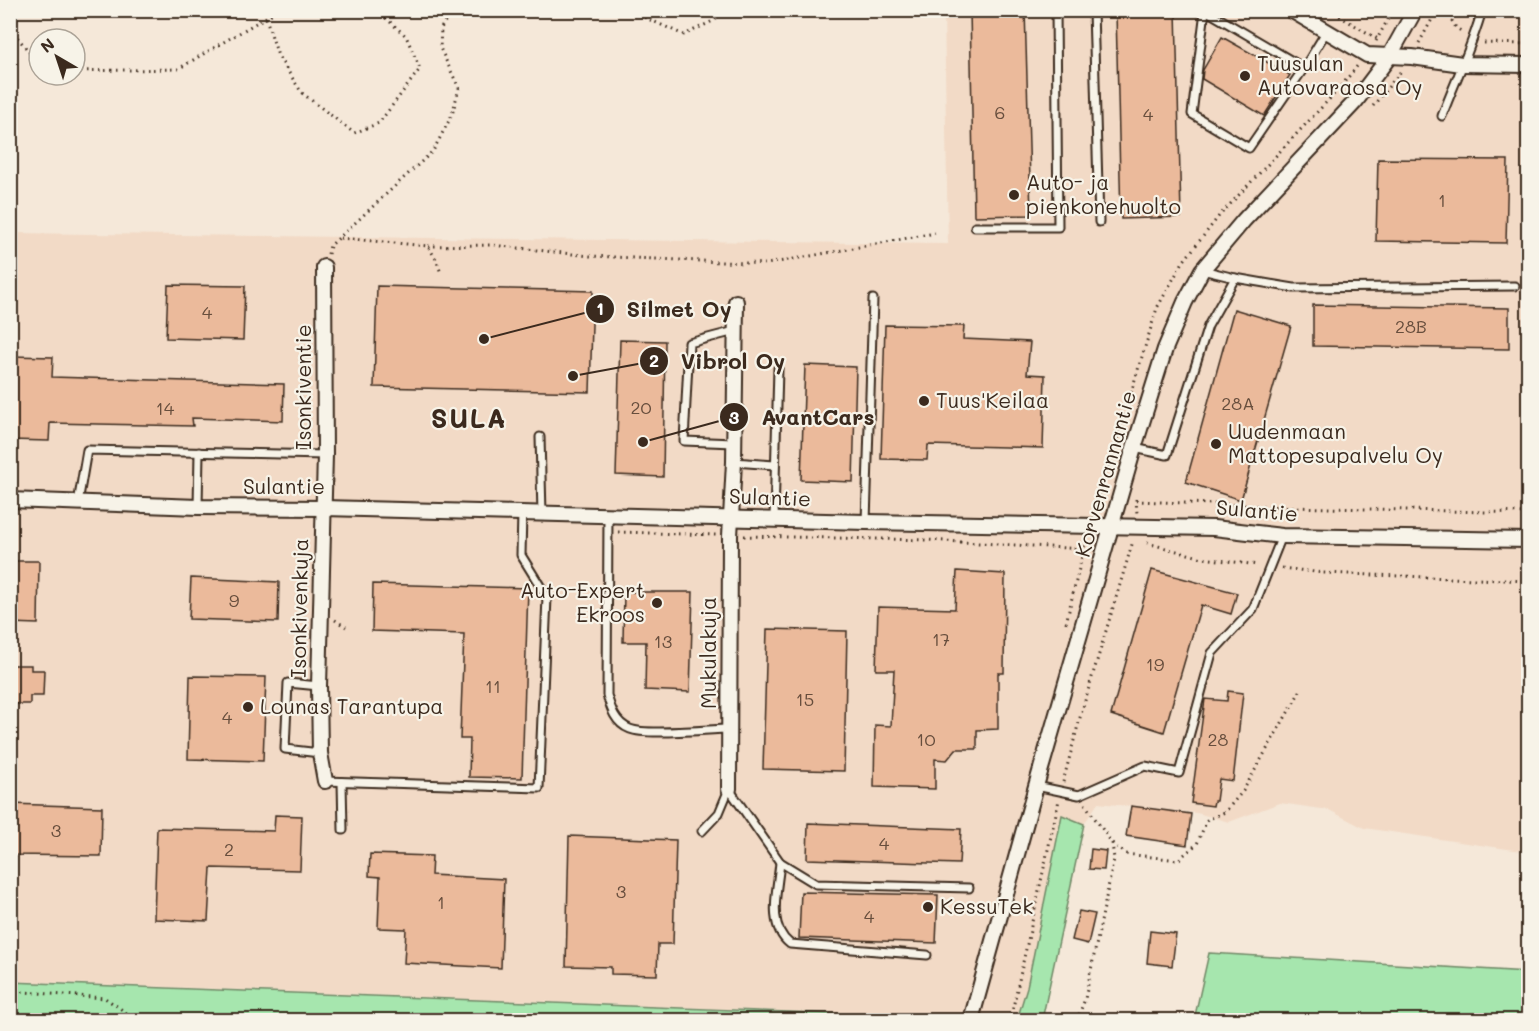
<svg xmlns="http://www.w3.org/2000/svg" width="1539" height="1031" font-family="Mali,sans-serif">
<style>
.built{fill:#f2dac6}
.green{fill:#a6e6ae;stroke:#708866;stroke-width:1.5}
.building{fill:#ebba9b;stroke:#3b2a1e;stroke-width:1.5}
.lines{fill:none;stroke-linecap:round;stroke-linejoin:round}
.lane-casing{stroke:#3b2a1e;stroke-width:11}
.street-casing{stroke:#3b2a1e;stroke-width:18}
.path{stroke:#3b2a1e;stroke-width:3;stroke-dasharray:1.5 4.5;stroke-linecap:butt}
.lane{stroke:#f7f3e8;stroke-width:7}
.street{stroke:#f7f3e8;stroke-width:14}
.poi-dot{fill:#3b2a1e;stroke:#f7f3e8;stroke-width:2}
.labels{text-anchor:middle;stroke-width:4.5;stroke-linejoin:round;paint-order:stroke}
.number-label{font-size:18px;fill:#674e3d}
.poi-label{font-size:21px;fill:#3b2a1e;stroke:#f7f3e8;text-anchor:start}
.street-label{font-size:21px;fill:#3b2a1e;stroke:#f7f3e8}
.district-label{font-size:27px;font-weight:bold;letter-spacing:1.5px;fill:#3b2a1e;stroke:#f7f3e8}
.leader{fill:none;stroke:#3b2a1e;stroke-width:2}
.callout-dot{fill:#3b2a1e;stroke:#f7f3e8;stroke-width:2}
.mark-label{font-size:18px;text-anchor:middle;font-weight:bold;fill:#fff}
.callout-label{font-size:22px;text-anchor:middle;font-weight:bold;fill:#3b2a1e;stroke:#f7f3e8;stroke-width:4.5;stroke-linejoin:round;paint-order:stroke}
</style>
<rect width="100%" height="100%" fill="#f5e8d9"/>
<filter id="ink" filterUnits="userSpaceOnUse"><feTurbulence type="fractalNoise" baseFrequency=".0167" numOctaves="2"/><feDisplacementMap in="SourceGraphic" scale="12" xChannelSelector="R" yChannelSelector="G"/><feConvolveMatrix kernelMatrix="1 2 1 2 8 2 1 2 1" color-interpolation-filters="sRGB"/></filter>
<g filter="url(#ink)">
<polygon class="built" points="944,11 1528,11 1528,852 1364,828 1329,810 1280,803 1229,822 1197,813 1098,803 1084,824 1062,815 1027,987 1017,1020 969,1020 960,1018 11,981 11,233 948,244"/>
<g class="green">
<polygon points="1062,815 1084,824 1042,1020 1017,1020 1027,987"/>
<polygon points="1209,953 1528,972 1528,1020 1194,1020"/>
<polygon points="10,982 941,1018 960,1018 959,1020 11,1020"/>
</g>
<g class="building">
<polygon points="970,10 1025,10 1031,215 974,216"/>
<polygon points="1176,10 1181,217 1121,219 1116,12"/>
<polygon points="1222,37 1290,75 1264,116 1202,79 1203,70"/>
<polygon points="1378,159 1508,160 1506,243 1376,241"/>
<polygon points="168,285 245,286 243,340 166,338"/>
<polygon points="377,286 593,291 590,392 374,387"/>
<polygon points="1313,305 1509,308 1509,349 1313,346"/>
<polygon points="1234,309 1291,326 1241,500 1186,482"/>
<polygon points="885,325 964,326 963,339 1030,342 1027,374 1045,375 1043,448 928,445 927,460 881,459"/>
<polygon points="620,340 665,341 663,477 616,475"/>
<polygon points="10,356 53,357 52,377 284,384 283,421 192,418 193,426 50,423 49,441 10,440"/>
<polygon points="805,365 856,367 853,482 801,480"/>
<polygon points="10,561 39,561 38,624 10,623"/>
<polygon points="1152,570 1237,593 1231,614 1201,605 1164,732 1111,715"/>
<polygon points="957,571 1005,574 1004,673 998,673 998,729 977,730 977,749 956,749 947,760 935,759 935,789 874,787 875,725 891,726 894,670 876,670 878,607 955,609"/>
<polygon points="191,578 279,582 278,622 189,619"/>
<polygon points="373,584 528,588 522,778 469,777 470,739 460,739 464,634 372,631"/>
<polygon points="624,592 693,592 690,692 645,690 646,642 623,642"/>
<polygon points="767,629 847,631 844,771 763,769"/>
<polygon points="10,665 31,665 31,670 44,670 43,696 30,696 30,704 10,704"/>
<polygon points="190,676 266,677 263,761 188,759"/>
<polygon points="1228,691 1243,693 1233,781 1219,779 1216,801 1214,801 1213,806 1191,803 1205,699 1227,701"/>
<polygon points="10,804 102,807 101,856 10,855"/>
<polygon points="1131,806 1191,814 1187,845 1126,836"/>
<polygon points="275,815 302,816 300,870 211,868 208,921 154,919 157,828 274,831"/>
<polygon points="808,823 961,829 959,864 807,859"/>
<polygon points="569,836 676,840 673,944 658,944 657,975 611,974 611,967 566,966"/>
<polygon points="1091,849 1106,851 1104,870 1089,869"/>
<polygon points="370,854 432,856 431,875 504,879 501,968 404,963 406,929 378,928 380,877 369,876"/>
<polygon points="801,892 938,895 936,943 799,938"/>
<polygon points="1079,911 1095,914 1088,944 1072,940"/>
<polygon points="1150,931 1176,934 1172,966 1147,963"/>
</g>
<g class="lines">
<g class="lane-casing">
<g id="lane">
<polyline points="1093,10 1099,222"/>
<polyline points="1205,10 1304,68 1326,32"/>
<polyline points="1205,11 1192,114 1249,148 1304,68"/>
<path d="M1442,116C1455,81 1472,47 1482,10"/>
<polyline points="975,227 1058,227 1056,10"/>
<polyline points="1235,278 1294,288 1515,286"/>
<polyline points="540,437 542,514"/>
<polyline points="734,443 684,441 689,343 735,331"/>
<polyline points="1134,448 1167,455 1208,326 1235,278 1202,270"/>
<polyline points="734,462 774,465"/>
<polyline points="78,503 87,450 325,455"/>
<polyline points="198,507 199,452"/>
<path d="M608,515L607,695C611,709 615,723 630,729C647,736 709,729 730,729"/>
<polyline points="774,519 778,368"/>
<polyline points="866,522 873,299"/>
<polyline points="319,686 288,683 285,749 320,753"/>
<polyline points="325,781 539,788 547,597 521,555 522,513"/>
<polyline points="342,782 343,830"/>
<polyline points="1036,786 1079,795 1145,766 1179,773 1212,653 1253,609 1282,536"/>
<polyline points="729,789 780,862 816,884 969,888"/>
<polyline points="702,831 719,813 729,789"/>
<path d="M780,862C778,889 766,925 790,944L927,955"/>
</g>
</g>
<g class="street-casing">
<g id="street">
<polyline points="1291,10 1367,55 1412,57 1462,64 1528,65"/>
<polyline points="324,267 325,455 319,686 320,753 325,781"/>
<polyline points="10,500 198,507 324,508 866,522 1214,528 1282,536 1528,540"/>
<polyline points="729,789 730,536 734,462 736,302"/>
<polyline points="971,1020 1036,786 1134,448 1165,349 1185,302 1202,270 1244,220 1355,102 1389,57 1415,10"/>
</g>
</g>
<g class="path">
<polyline points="628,10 684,35 715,20 724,10"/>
<polyline points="1329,10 1378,39"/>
<polyline points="1446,10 1456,28 1463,32"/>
<polyline points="266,18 278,56 302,93 354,133 379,123 420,69 406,36 378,11"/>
<polyline points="10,28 34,58 39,60"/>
<polyline points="1376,41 1393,10"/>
<polyline points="1419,43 1437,10"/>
<polyline points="1484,43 1528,44"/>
<polyline points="75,71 178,69 278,10"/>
<polyline points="1373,106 1401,71"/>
<polyline points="340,238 428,246 436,259 441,273"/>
<polyline points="428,246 492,245 590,256 767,264 935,233"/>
<polyline points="328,254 330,246 433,151 452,115 459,88 440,48 441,28 452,10"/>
<polyline points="1136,499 1137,514"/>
<polyline points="1136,501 1289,507 1528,513"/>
<polyline points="1094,513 1157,308 1183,262 1219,216 1337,91 1358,65"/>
<polyline points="618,532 716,535"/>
<polyline points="744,536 927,540 1084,549"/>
<polyline points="1147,543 1203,558 1258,565"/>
<polyline points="1282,568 1323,573 1528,581"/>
<polyline points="335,620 346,627"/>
<polyline points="1066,623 1086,539"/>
<polyline points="1063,782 1081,714 1133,541"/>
<polyline points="1112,843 1126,854 1178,860 1197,844 1207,820 1225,812 1243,791 1302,688"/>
<polyline points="10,991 105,998 137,1020"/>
<polyline points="1008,1020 1012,1012 1059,800"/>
<polyline points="1077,1020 1085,999 1114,859 1112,843 1085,804"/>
</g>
<use href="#lane" class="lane"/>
<use href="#street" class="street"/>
</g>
</g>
<g class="poi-dot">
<circle cx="1245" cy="76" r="6"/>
<circle cx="1014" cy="195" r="6"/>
<circle cx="924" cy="401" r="6"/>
<circle cx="1216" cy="444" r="6"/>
<circle cx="657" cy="603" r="6"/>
<circle cx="248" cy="707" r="6"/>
<circle cx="928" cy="907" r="6"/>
</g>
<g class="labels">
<g class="number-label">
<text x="1000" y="119">6</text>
<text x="1148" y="121">4</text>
<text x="1442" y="207">1</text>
<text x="207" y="319">4</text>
<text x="1411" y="333">28B</text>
<text x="1238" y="410">28A</text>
<text x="641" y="414">20</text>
<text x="165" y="415">14</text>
<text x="234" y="607">9</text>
<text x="941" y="646">17</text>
<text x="663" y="648">13</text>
<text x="1155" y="671">19</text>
<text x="493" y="693">11</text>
<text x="805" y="706">15</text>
<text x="227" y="724">4</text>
<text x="926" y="746">10</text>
<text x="1218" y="746">28</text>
<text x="56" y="837">3</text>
<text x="884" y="850">4</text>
<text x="229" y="856">2</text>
<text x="621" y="898">3</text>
<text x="441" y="909">1</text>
<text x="869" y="923">4</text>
</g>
<g class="poi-label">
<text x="1257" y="71">Tuusulan<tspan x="1257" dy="24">Autovaraosa Oy</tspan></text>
<text x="1026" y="190">Auto- ja<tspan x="1026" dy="24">pienkonehuolto</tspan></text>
<text x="936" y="408">Tuus'Keilaa</text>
<text x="1228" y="439">Uudenmaan<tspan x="1228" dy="24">Mattopesupalvelu Oy</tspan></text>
<text x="645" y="598" text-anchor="end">Auto-Expert<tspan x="645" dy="24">Ekroos</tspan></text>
<text x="260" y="714">Lounas Tarantupa</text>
<text x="940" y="914">KessuTek</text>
</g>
<g class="street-label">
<text transform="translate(304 387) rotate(-90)" y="7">Isonkiventie</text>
<text transform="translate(1106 474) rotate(-74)" y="7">Korvenrannantie</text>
<text x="284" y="494">Sulantie</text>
<text transform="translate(770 498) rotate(2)" y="7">Sulantie</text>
<text transform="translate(1257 511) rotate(5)" y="7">Sulantie</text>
<text transform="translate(300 608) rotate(-89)" y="7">Isonkivenkuja</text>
<text transform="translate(709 653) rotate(-90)" y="7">Mukulakuja</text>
</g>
<g class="district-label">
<text x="469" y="428">SULA</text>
</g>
</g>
<path class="leader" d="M484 339L600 309M573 376L654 361M643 442L734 417"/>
<g class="callout-dot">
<circle cx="484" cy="339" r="6"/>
<circle cx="573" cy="376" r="6"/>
<circle cx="643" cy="442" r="6"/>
<circle cx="600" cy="309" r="15"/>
<circle cx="654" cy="361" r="15"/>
<circle cx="734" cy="417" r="15"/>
</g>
<g class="mark-label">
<text x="600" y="315">1</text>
<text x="654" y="367">2</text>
<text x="734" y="424">3</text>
</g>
<g class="callout-label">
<text x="679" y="317">Silmet Oy</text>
<text x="733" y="369">Vibrol Oy</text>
<text x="818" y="425">AvantCars</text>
</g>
<rect width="1539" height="1031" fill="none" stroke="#f7f3e8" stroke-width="36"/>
<rect x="18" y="18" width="1503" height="995" fill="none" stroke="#3b2a1e" stroke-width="2" filter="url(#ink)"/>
<g transform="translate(57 57) rotate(321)"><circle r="28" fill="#f7f3e8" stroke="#aca397" stroke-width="1.5"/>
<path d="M0-4.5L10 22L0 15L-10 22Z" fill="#3b2a1e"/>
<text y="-9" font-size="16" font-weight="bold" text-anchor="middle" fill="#3b2a1e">N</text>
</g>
</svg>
